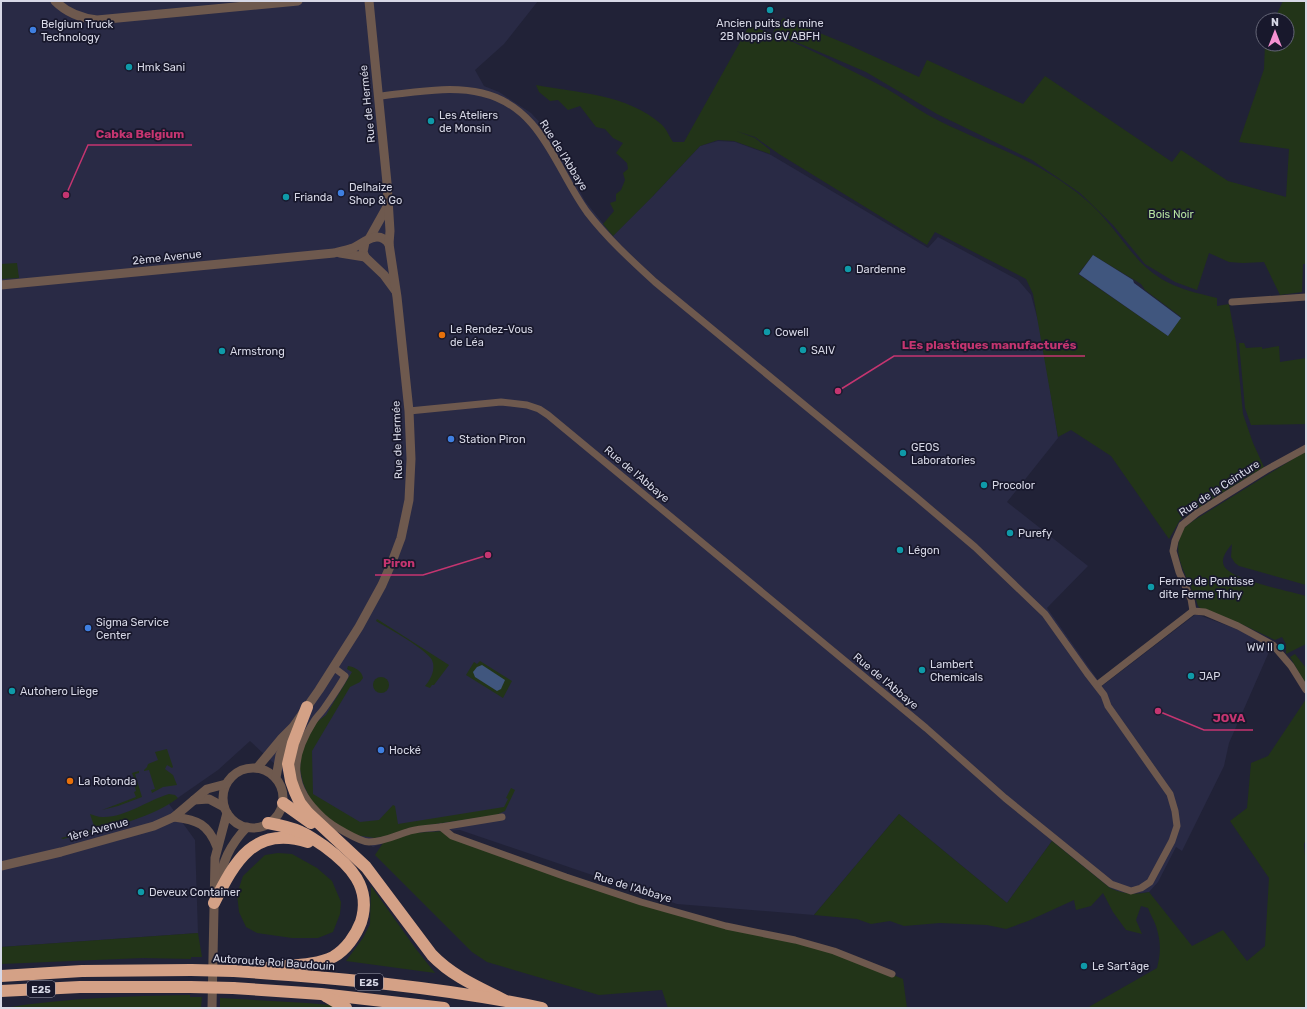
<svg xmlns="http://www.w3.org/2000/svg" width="1307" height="1009" font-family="Rubik,sans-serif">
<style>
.built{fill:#292a45}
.green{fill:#223418;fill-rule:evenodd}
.water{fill:#40567e}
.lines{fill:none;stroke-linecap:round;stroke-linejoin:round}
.minor{stroke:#6e594e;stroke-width:7}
.tertiary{stroke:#6e594e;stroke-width:9}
.motorway{stroke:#d4a186;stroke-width:12}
.motorway-bridge{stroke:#d4a186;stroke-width:12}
.culture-dot{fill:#0f9aa8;stroke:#18182c;stroke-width:1.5}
.shop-dot{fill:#3f7fe0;stroke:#18182c;stroke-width:1.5}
.food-dot{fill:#e8710a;stroke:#18182c;stroke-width:1.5}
.labels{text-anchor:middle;stroke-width:3.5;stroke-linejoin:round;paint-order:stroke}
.shield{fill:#18182c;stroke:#9e9eae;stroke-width:1}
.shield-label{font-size:10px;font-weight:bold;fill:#d7d8e6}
.poi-label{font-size:11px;fill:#d7d8e6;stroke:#18182c;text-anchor:start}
.street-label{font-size:11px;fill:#d7d8e6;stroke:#18182c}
.park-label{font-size:11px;fill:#b5e29f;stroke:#18182c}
.leader{fill:none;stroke:#c53570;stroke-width:1.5}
.callout-dot{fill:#c53570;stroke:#18182c;stroke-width:1.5}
.callout-label{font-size:12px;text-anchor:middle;font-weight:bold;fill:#c53570;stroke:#18182c;stroke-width:3.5;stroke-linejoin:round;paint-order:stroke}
</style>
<rect width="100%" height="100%" fill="#212237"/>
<polygon class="built" points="1,1 538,1 504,44 475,70 484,86 499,92 531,113 547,130 585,201 613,236 652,197 700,146 718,141 735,142 771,155 928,248 938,237 1018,280 1031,295 1040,328 1058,438 1007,502 1088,566 1047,608 1102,686 1196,614 1234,628 1272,645 1229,743 1224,766 1182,851 1176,847 1158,882 1149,892 1132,894 1120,893 1110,888 1052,841 1007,903 899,814 814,915 677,904 460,830 412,833 373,847 312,799 250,741 218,770 169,804 195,840 198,933 1,947"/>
<g class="green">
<polygon points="1283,1 1306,1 1306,264 1303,264 1302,292 1280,295 1264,262 1243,263 1229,262 1209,253 1197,290 1175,282 1145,264 1113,225 1080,193 1032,160 937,114 866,72 773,32 783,18 849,45 919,77 927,60 1023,104 1045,76 1172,162 1181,150 1228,181 1286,197 1289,149 1239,142 1264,69 1265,44 1287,44 1287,20 1274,20"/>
<path d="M749,26C783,36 813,51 844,67C858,74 873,81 887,89C901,97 914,107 928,115C974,140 1026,155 1068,186C1081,195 1094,206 1104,218C1123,239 1136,263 1160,278C1177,289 1197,293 1217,298V306L1229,304L1236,342L1243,414L1253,443L1264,467L1184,517L1180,520L1169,539L1111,456L1071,430L1058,437L1033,294L1026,279L935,232L927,245L779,154L755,137L736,131L755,138L770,150V154L734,141L718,140L700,146L652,197L613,236L603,224L614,211L610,203L616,201V194L621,190L625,180L623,173L628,169L627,163L616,153L623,143L613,138L605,129L596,127L580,106L568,110L558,100L550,101L539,92L536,85C578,93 627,94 661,124C666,128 669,136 673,142H684ZM1093,255L1141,284L1145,290L1181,317L1168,336L1078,274Z"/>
<polygon points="17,263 19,278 1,279 1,264"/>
<polygon points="1239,343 1244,343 1246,348 1262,347 1262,349 1279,346 1280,362 1306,358 1306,424 1251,425 1245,408"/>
<path d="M1306,451V585L1239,566L1235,563L1231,557L1232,544C1228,549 1220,558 1224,566C1231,580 1290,591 1306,596V644L1286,654V644L1282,637L1275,640L1237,622L1200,608L1198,606C1192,581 1168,556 1183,530C1185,526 1190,524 1193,521Z"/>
<path d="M377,619L449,665L434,685H432L430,688L425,686C431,679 436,669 432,660C426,649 388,628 376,621Z"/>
<polygon points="1295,654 1306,668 1306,685 1290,657"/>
<polygon points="480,661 512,681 503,698 466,675 474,662 477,664"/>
<path d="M348,666C355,667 362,671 363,678L360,682L350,687L312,751L313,794L360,822L379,820L393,805L395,806L398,824L504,807L508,799L506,798L511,788L515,790L505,811L496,815L409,828L387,836L375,838L355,835L336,824L321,812L310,799L303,783L300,769L301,756L305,743L317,722L326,715L352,672L347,669Z"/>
<circle cx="381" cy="685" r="8"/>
<path d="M1306,699V840L1304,844L1306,866V1008H1087L1157,968C1161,952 1161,942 1156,926C1154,920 1150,914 1148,908L1141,906L1136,920L1142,934L1126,930L1113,912L1103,893L1091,906L1076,910L1074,900L1028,921L1006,929L987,925L940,923L904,926L890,921L871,924L857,919L814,915L899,814L1007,903L1052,841L1110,888C1123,894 1134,895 1149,892L1192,946L1223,930L1247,961L1265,946L1269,878L1230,821L1247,808L1251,763L1268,756Z"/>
<polygon points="167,749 173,767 172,768 167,765 165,769 173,775 177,785 163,787 152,793 151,790 155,789 149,770 144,771 144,770 147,767 148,764 158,760 155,752"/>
<polygon points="139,771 139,773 135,774 142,797 118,806 102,810 136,797 134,792 136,791 134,784 132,785 130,779 134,778 132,773"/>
<path d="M169,794L175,795L178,798C149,820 99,830 63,839L61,838L95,829L90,814C94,815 98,817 102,817C125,818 148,800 169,794Z"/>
<polygon points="445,831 641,902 834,951 903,979 907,1008 668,1008 662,990 599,995 487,962 472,952 375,855 383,843 412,833"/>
<polygon points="278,853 292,854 317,868 332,881 341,902 340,914 333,932 318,938 292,938 257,933 246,927 239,912 237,894 243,876 265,855"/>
<polygon points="371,886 416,949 435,973 346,961 363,938 370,924"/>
<polygon points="198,933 202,957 191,957 191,959 143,958 1,964 1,947"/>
<path d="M190,995V997H202L201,1008H4C65,998 127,996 190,995Z"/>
<polygon points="220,998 307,1003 330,1005 337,1008 220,1008"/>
</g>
<g class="water">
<polygon points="1093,255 1133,280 1134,283 1181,318 1168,336 1079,274"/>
<polygon points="482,665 505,680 501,689 497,691 475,677 473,672 477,667"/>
</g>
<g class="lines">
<g class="minor">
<path d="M379,96C412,93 449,85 482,93C542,107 555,168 587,212C607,238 631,260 655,282L916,497L975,547L1045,614L1087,673L1104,695L1108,706L1170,794L1175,811L1177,826L1172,841L1150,882L1141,888L1131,891L1111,884L1005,798L926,728L548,415L539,409L527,405L501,402L409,411"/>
<polyline points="1232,302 1306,297"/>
<polyline points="1193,611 1191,599 1179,572 1173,551 1175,541 1182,525 1197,513 1266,470 1306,448"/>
<polyline points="1193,611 1205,612 1238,626 1273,645 1291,666 1306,690"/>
<path d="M333,667L345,676C339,687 332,697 325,707C322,712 317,716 314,721C290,759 289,787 324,818C331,825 360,842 369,842C384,842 397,835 410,831C420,828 431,828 441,827L452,836L566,877L641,902L726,926L795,940L834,951L892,974"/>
<polyline points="1097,685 1193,611"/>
<polyline points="441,827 502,817"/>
</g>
<g class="tertiary">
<path d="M55,1C67,13 80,18 97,20L298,1"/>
<polyline points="369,239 388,205"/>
<polyline points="365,242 363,252 365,257 384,275 395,290"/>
<polyline points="340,253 365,257"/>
<path d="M1,285L334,253C341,251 347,250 353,248C365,242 378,229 389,244"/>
<polyline points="257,768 282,738 293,727 319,690 359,627 382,585 392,562 401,538 409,500 411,459 409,411 397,297 389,244 390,231 387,183 369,1"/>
<circle cx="253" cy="798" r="30"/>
<polyline points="276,778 280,755 291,732"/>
<polyline points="194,800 209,799 224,807"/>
<path d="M174,817C198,820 208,824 217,847"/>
<polyline points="1,866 61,852 154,826 174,817 207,789 226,784"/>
<path d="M218,886C223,861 229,846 247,827"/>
<polyline points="212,1008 215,858 227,813"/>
</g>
<g class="motorway">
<path d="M307,707L293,743L288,764L291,781L295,792L300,803L308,813L366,867L432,955C452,976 478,987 504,1000"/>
<polyline points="283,803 311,823"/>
<path d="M214,903C235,861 254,825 308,842"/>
<path d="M267,968C286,965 315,966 333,957C346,950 356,935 361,922C372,887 350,865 324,846C316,841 309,835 301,832C290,827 279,825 268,823"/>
<path d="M234,971C338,978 441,987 542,1008"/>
<polyline points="1,976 82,971 191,970"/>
<polyline points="233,988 321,994 444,1008"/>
<polyline points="1,991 80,987 190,987"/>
<polyline points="326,996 346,1008"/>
</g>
<g class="motorway-bridge">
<polyline points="191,970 234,971"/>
<polyline points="190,987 233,988"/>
</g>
</g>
<g class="culture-dot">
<circle cx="770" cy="10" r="4"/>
<circle cx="129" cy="67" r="4"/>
<circle cx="431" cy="121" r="4"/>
<circle cx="286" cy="197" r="4"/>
<circle cx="848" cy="269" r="4"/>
<circle cx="767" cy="332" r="4"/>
<circle cx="803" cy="350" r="4"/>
<circle cx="222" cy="351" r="4"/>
<circle cx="903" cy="453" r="4"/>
<circle cx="984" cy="485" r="4"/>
<circle cx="1010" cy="533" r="4"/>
<circle cx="900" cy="550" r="4"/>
<circle cx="1151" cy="587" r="4"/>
<circle cx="1281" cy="647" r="4"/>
<circle cx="922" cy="670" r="4"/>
<circle cx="1191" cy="676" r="4"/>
<circle cx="12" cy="691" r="4"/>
<circle cx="141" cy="892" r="4"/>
<circle cx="1084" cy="966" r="4"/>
</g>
<g class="shop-dot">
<circle cx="33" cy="30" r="4"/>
<circle cx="341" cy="193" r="4"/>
<circle cx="451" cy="439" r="4"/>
<circle cx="88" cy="628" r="4"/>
<circle cx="381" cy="750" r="4"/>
</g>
<g class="food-dot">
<circle cx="442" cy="335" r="4"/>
<circle cx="70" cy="781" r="4"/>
</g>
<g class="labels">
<g class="shield">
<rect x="355" y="974" width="28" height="16" rx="3"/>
<rect x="27" y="981" width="28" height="16" rx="3"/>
</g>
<g class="shield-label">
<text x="369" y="986">E25</text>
<text x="41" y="993">E25</text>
</g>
<g class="poi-label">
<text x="770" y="27" text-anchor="middle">Ancien puits de mine<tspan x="770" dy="13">2B Noppis GV ABFH</tspan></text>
<text x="41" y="28">Belgium Truck<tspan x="41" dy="13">Technology</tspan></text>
<text x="137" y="71">Hmk Sani</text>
<text x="439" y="119">Les Ateliers<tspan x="439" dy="13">de Monsin</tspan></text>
<text x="349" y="191">Delhaize<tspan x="349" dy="13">Shop &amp; Go</tspan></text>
<text x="294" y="201">Frianda</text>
<text x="856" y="273">Dardenne</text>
<text x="450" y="333">Le Rendez-Vous<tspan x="450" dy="13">de Léa</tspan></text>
<text x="775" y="336">Cowell</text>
<text x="811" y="354">SAIV</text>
<text x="230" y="355">Armstrong</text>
<text x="459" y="443">Station Piron</text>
<text x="911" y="451">GEOS<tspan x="911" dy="13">Laboratories</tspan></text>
<text x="992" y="489">Procolor</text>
<text x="1018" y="537">Purefy</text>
<text x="908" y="554">Légon</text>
<text x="1159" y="585">Ferme de Pontisse<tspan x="1159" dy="13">dite Ferme Thiry</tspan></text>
<text x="96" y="626">Sigma Service<tspan x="96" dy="13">Center</tspan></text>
<text x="1273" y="651" text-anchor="end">WW II</text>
<text x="930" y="668">Lambert<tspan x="930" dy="13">Chemicals</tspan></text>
<text x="1199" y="680">JAP</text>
<text x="20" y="695">Autohero Liège</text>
<text x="389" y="754">Hocké</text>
<text x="78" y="785">La Rotonda</text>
<text x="149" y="896">Deveux Container</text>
<text x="1092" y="970">Le Sart'âge</text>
</g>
<g class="street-label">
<text transform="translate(367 104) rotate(-96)" y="4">Rue de Hermée</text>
<text transform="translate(564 155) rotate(58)" y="4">Rue de l'Abbaye</text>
<text transform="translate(167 257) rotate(-6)" y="4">2ème Avenue</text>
<text transform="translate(397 440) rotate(-92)" y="4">Rue de Hermée</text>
<text transform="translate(637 474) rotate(40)" y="4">Rue de l'Abbaye</text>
<text transform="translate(1219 488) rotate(-33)" y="4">Rue de la Ceinture</text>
<text transform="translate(886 681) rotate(40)" y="4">Rue de l'Abbaye</text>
<text transform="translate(98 829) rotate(-15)" y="4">1ère Avenue</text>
<text transform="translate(633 887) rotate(17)" y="4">Rue de l'Abbaye</text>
<text transform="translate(274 962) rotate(4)" y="4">Autoroute Roi Baudouin</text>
</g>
<g class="park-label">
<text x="1171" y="218">Bois Noir</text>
</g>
</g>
<path class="leader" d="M66 195L88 145H192M838 391L894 356H1085M488 555L423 575H375M1158 711L1204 730H1253"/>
<g class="callout-dot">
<circle cx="66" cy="195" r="4"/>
<circle cx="838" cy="391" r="4"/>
<circle cx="488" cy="555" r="4"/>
<circle cx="1158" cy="711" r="4"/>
</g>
<g class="callout-label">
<text x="140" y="138">Cabka Belgium</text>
<text x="989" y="349">LEs plastiques manufacturés</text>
<text x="399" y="567">Piron</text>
<text x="1229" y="722">JOVA</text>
</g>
<rect width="1307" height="1009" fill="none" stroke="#d7d8e6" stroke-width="4"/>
<g transform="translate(1275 32)"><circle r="19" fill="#18182c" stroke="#646576"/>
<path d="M0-3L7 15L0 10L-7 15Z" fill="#f591d2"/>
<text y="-6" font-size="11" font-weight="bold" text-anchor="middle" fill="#d7d8e6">N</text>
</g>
</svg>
